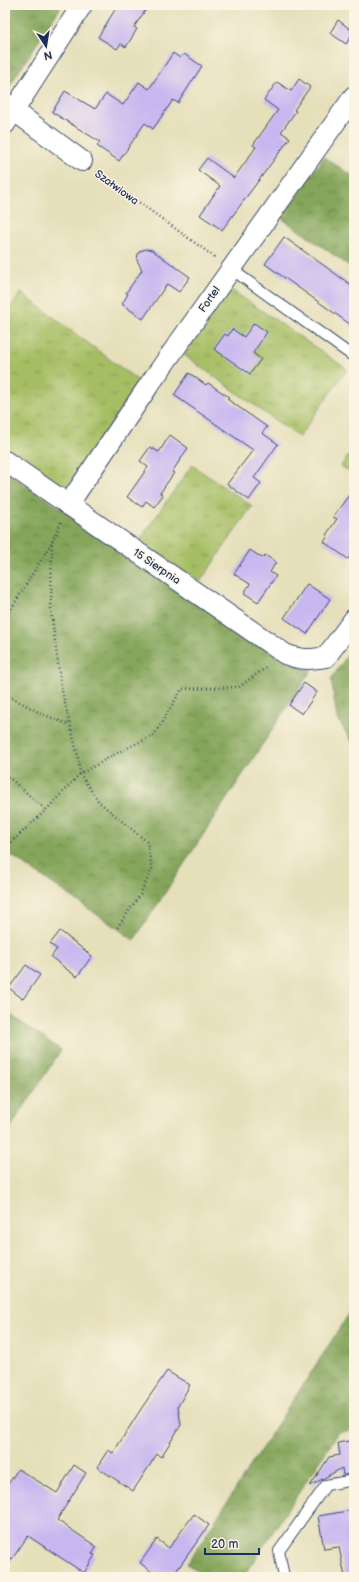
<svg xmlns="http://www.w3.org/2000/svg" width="359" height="1582" font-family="'Balsamiq Sans',sans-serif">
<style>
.grass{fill:url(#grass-tufts);stroke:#607661}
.forest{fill:url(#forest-crowns);stroke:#506a5c}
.building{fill:#c7b7f0}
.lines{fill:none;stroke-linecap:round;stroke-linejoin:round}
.lane-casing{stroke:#39496c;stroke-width:12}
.street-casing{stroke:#39496c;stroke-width:22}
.path{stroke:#39496c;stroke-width:2.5;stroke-dasharray:1 3;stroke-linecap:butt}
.lane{stroke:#fff;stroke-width:10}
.street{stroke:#fff;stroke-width:20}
.labels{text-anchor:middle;stroke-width:3;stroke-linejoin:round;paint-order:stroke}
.street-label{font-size:11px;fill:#1b2f5e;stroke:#fcf5e5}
</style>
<defs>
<pattern id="grass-tufts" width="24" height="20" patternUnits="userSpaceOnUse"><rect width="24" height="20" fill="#a6be64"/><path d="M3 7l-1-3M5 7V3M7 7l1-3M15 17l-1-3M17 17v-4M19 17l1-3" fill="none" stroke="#869b56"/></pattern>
<pattern id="forest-crowns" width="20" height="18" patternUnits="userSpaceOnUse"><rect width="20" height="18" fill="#84a55a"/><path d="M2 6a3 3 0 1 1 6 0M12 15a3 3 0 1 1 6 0" fill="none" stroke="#6b874e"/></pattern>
</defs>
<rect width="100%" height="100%" fill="#fcf5e5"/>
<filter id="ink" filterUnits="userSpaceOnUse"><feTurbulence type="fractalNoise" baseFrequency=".025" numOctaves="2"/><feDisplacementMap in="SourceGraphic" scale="8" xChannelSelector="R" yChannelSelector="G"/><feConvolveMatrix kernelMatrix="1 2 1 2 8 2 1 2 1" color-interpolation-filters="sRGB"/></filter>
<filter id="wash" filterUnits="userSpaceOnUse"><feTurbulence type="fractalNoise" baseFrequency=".012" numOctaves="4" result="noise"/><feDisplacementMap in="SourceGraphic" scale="16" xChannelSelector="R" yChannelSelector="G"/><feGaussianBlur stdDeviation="0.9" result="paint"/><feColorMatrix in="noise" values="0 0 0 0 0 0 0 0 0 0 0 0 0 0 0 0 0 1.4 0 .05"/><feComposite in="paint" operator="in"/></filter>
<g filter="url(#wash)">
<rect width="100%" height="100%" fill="#e5dfba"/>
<g class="grass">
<polygon points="230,289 347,369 299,437 184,355"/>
<polygon points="21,293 140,382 63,492 5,451 5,316"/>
<polygon points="354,448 354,475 341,466"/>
<polygon points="192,465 252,506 200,582 139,541"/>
</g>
<g class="forest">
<polygon points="5,5 62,5 8,88 5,85"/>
<polygon points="324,157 354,177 354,269 281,218"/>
<polygon points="5,471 291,664 312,669 134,940 8,853 5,857"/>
<polygon points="354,646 354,745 337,718 331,679"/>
<polygon points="5,1011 61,1050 5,1136"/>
<polygon points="354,1306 354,1430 339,1432 243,1577 206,1577 187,1564"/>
</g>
<g id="blocks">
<g class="building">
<polygon points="118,5 149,5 134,27 137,29 126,47 121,44 117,49 98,37"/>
<polygon points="338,20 354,32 346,44 330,33"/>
<polygon points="173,53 180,58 184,54 202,66 178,103 173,100 153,129 145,123 119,161 97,146 100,142 52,112 65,91 95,109 106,94 123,105 139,82 149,89"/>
<polygon points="299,79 310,87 294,110 296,111 281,132 290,138 222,230 200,215 220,186 198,170 207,158 234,178 256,147 253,145 278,110 264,100 277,82 291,91"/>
<polygon points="284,237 354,287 354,327 265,264"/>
<polygon points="146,249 152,250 190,277 179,292 167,284 143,319 122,304 128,294 126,293 142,270 137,260 138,254 140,251"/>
<polygon points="254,323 267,332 253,353 261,359 250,374 214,349 225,334 228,336 232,329 244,337"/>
<polygon points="189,373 206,385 208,383 229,397 227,399 267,427 262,433 278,444 254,478 261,483 249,500 227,484 253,450 174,395"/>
<polygon points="170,435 188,448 172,472 174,473 160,493 163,495 154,507 146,501 142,507 127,497 148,467 140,461 150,447 159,452"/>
<polygon points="354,488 354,551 348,559 324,542 328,536 326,535 337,519 333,517"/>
<polygon points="250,550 262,558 265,555 276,562 270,572 276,576 258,602 244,593 250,584 234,574"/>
<polygon points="307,584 330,599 307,634 284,618"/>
<polygon points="304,683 317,692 302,714 289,705"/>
<polygon points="60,931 92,956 77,977 51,957 57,949 50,944"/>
<polygon points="26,965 40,975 23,999 9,988"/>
<polygon points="167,1371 190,1385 178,1406 181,1425 161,1457 157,1454 133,1491 97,1467 108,1450 113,1453 141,1409"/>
<polygon points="354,1440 354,1474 343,1475 342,1468 310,1486 329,1457 340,1455 338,1443"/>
<polygon points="74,1465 86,1473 57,1520 97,1547 92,1554 95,1555 84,1573 28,1536 5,1569 5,1489 18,1469 57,1493"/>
<polygon points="354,1510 354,1577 345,1577 339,1547 324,1549 318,1516"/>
<polygon points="194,1514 209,1525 172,1577 159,1577 140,1563 157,1539 169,1548"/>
</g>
</g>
</g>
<g filter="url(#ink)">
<use href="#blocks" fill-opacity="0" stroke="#39496c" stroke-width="1"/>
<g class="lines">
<g class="lane-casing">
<g id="lane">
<polyline points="231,269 354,357"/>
<polyline points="284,1577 279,1551 326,1485 354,1480"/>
</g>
</g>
<g class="street-casing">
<g id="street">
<polyline points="5,103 13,110 82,161"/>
<polyline points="5,124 82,5"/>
<path d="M5,461L285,654C300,660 309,660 326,657L354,619"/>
<polyline points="68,505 149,385 354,96"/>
</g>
</g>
<g class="path">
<polyline points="97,172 216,258"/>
<polyline points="61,522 52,542 51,610 61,687 78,757 80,774 99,802 147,842 152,869 140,895 117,928"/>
<polyline points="5,619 52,542"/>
<polyline points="5,694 40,713 69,725"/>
<polyline points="5,774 46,810"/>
<polyline points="5,848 46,810 80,774 117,753 154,735 182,689 239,687 268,666"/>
</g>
<use href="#lane" class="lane"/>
<use href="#street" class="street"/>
</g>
</g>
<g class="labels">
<g class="street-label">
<text transform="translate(117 187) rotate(36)" y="4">Szałwiowa</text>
<text transform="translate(209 299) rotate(-55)" y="4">Fortel</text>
<text transform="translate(157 566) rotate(34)" y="4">15 Sierpnia</text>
</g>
</g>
<rect width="359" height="1582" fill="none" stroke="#fcf5e5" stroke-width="20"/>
<g transform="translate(46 46) rotate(168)" stroke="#fcf5e5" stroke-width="3" paint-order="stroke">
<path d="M0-3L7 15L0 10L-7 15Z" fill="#1b2f5e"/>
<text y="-6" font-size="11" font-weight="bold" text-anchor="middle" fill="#1b2f5e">N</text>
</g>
<path d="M205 1548v6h54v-6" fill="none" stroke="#1b2f5e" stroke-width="2"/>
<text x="211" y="1548" font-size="12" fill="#1b2f5e" stroke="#fcf5e5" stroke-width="3" paint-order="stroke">20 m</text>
</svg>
